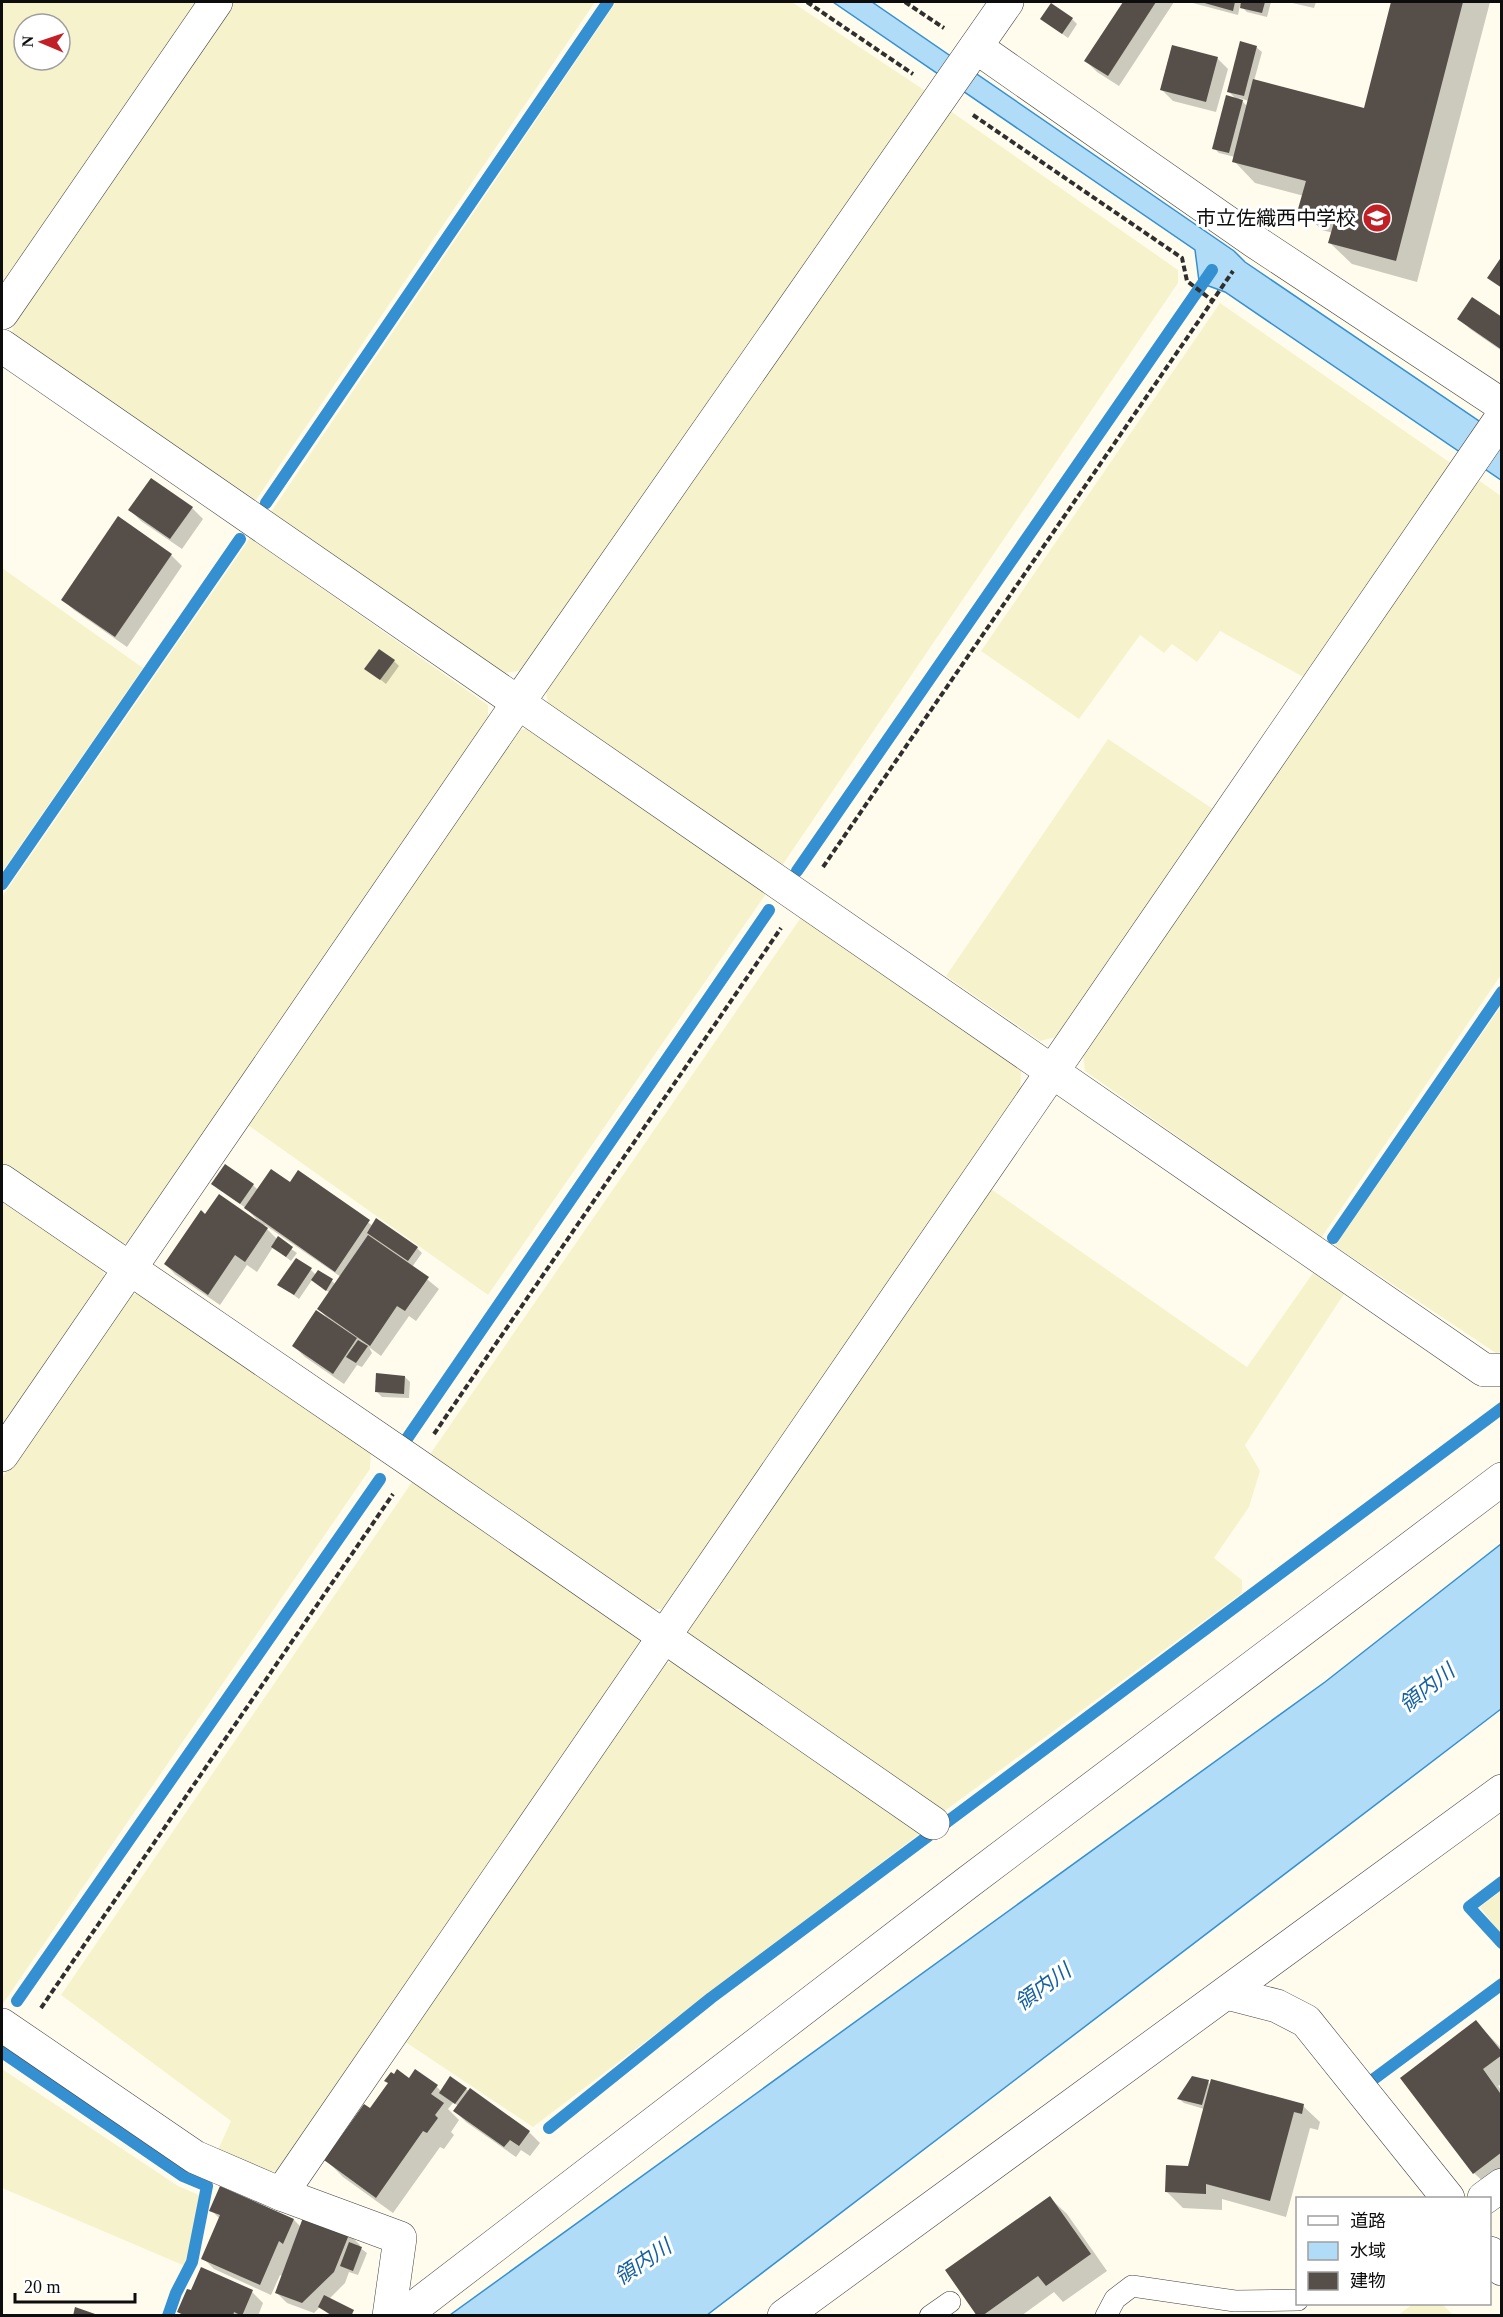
<svg xmlns="http://www.w3.org/2000/svg" width="1503" height="2317" font-family="'Times New Roman','Noto Sans JP',serif">
<style>
.farmland{fill:#f6f3cc;fill-rule:evenodd}
.water{fill:#b0dcf8;stroke:#3590d1;stroke-width:1.5}
.shadow{fill:#0003;fill-rule:evenodd}
.lines{fill:none;stroke-linecap:round;stroke-linejoin:round}
.stream{stroke:#3590d1;stroke-width:12}
.building{fill:#564e49}
.lane-casing{stroke:#404040;stroke-width:22}
.street-casing{stroke:#404040;stroke-width:34}
.path{stroke:#2f2f2f;stroke-width:4;stroke-dasharray:6 3;stroke-linecap:butt}
.lane{stroke:#fff;stroke-width:21}
.street{stroke:#fff;stroke-width:33}
.labels{text-anchor:middle;stroke-width:6;stroke-linejoin:round;paint-order:stroke}
.poi-label{font-size:20px;fill:#0d0d0d;stroke:#fff;text-anchor:end}
.water-label{font-size:21px;font-style:italic;fill:#1361a2;stroke:#fff}
</style>
<rect width="100%" height="100%" fill="#fffced"/>
<g class="farmland">
<path d="M2,2H198L2,288ZM24,24H60V60H24Z"/>
<polygon points="230,2 595,2 256,500 13,337 12,317"/>
<polygon points="616,2 792,2 927,92 526,670 504,673 271,512"/>
<polygon points="946,108 1178,270 1178,283 781,867 548,704 545,684"/>
<polygon points="1220,303 1455,466 1307,679 1220,631 1197,662 1172,644 1164,653 1140,635 1079,719 981,651"/>
<polygon points="1474,477 1501,496 1501,975 1321,1238 1085,1071 1082,1048"/>
<polygon points="250,538 488,705 488,721 136,1243 107,1243 2,1170 2,897"/>
<polygon points="2,568 143,668 2,872"/>
<polygon points="529,728 768,891 488,1295 248,1125 510,732"/>
<polygon points="1108,739 1216,811 1060,1036 1040,1041 946,976"/>
<polygon points="802,916 1021,1069 1020,1100 670,1609 645,1609 426,1460"/>
<polygon points="1501,1006 1502,1352 1496,1353 1335,1246"/>
<polygon points="988,1187 1247,1367 1313,1273 1344,1294 1245,1445 1260,1471 1249,1507 1214,1558 1242,1580 1242,1593 943,1812 684,1640 680,1627"/>
<polygon points="2,1195 101,1261 106,1283 2,1431"/>
<polygon points="147,1292 371,1448 370,1469 2,2005 2,1478 125,1296"/>
<polygon points="412,1482 644,1640 286,2168 272,2172 217,2152 231,2121 61,1995"/>
<polygon points="682,1660 923,1831 533,2127 398,2037 656,1665"/>
<polygon points="1501,1891 1501,1935 1480,1907"/>
<polygon points="2,2069 178,2186 201,2196 185,2266 2,2188"/>
<polygon points="1413,2304 1442,2304 1453,2315 1398,2315"/>
</g>
<g class="water">
<polygon points="833,2 872,2 1234,251 1245,262 1501,436 1501,480 1225,292 1206,285 1199,281 1195,250"/>
<polygon points="1501,1544 1501,1709 707,2315 450,2315 1325,1682"/>
</g>
<g class="shadow">
<polygon points="1125,2 1174,2 1119,86 1097,72 1086,61"/>
<polygon points="1189,2 1271,2 1267,17 1247,12 1240,5 1238,15"/>
<polygon points="1288,2 1316,2 1314,8"/>
<path d="M1393,2H1490L1417,282L1352,264L1330,243L1333,233L1322,230L1300,209L1304,196L1255,183L1234,161L1235,157L1219,153L1214,148L1237,100L1229,92L1256,47L1262,52L1254,81L1365,109ZM1239,98L1249,101L1248,107Z"/>
<polygon points="1042,19 1072,19 1077,24 1068,38"/>
<polygon points="1217,58 1228,69 1216,112 1173,101 1162,90"/>
<polygon points="1459,318 1502,319 1502,351 1470,329"/>
<polygon points="192,508 203,519 182,549 141,521 130,510"/>
<polygon points="119,518 171,555 182,566 127,647 74,610 63,600"/>
<polygon points="394,661 399,666 386,684 372,673"/>
<polygon points="298,1172 373,1226 417,1248 422,1253 412,1267 439,1289 416,1321 409,1316 381,1356 369,1347 372,1353 362,1367 357,1365 344,1384 305,1357 294,1346 328,1319 319,1309 330,1293 312,1280 299,1299 279,1284 311,1270 316,1275 332,1281 336,1285 341,1277 265,1225 264,1226 278,1240 297,1253 291,1261 273,1247 257,1272 247,1265 220,1305 176,1275 165,1264 205,1216 259,1222 247,1209 213,1184 253,1185 258,1190 290,1184"/>
<polygon points="405,1377 410,1382 409,1398 382,1397 377,1392"/>
<polygon points="1476,2022 1502,2049 1502,2084 1498,2086 1502,2091 1502,2181 1491,2189 1474,2173"/>
<polygon points="409,2080 437,2087 442,2092 466,2089 529,2132 540,2143 530,2156 521,2150 516,2157 466,2122 455,2111 459,2106 453,2103 448,2109 459,2120 451,2132 454,2135 444,2149 440,2147 393,2213 343,2177 326,2160 370,2110"/>
<polygon points="1208,2082 1211,2085 1303,2106 1320,2122 1318,2130 1310,2128 1286,2217 1222,2199 1222,2210 1183,2208 1167,2192 1189,2168 1204,2109 1184,2103 1179,2099"/>
<polygon points="1050,2198 1067,2214 1107,2271 1063,2302 1054,2292 1021,2316 979,2316"/>
<polygon points="211,2210 294,2220 301,2227 349,2234 360,2245 359,2247 367,2253 358,2275 349,2272 345,2283 329,2299 357,2316 331,2316 320,2307 314,2313 287,2303 276,2292 283,2276 280,2275 271,2295 214,2269 203,2258 220,2219"/>
<polygon points="252,2292 263,2303 258,2316 183,2316 179,2311"/>
</g>
<g class="lines">
<g class="stream">
<polyline points="266,503 608,2"/>
<polyline points="797,871 1212,270"/>
<polyline points="2,884 240,539"/>
<polyline points="1333,1238 1502,992"/>
<polyline points="406,1440 769,910"/>
<polyline points="1502,1882 1469,1907 1502,1943"/>
<polyline points="17,2001 380,1479"/>
<polyline points="2,2052 183,2176 207,2186 192,2262 176,2293 168,2316"/>
<polyline points="1367,2084 1502,1984"/>
<polyline points="549,2128 711,1998 1502,1408"/>
</g>
</g>
<g class="building">
<polygon points="1123,2 1156,2 1108,76 1084,61"/>
<polygon points="1201,2 1235,2 1233,11"/>
<polygon points="1241,2 1265,2 1262,13 1240,8"/>
<polygon points="1391,2 1463,2 1396,261 1328,243 1335,219 1298,209 1306,181 1232,162 1253,79 1364,108"/>
<polygon points="1051,3 1073,18 1062,34 1040,19"/>
<polygon points="1240,41 1257,46 1244,96 1227,92"/>
<polygon points="1172,45 1218,57 1206,102 1160,90"/>
<polygon points="1226,95 1243,100 1229,153 1212,149"/>
<polygon points="1502,256 1502,288 1487,278"/>
<polygon points="1472,297 1502,317 1502,350 1457,319"/>
<polygon points="151,478 193,507 170,539 128,510"/>
<polygon points="118,516 172,554 115,637 61,600"/>
<polygon points="379,649 395,660 380,680 364,669"/>
<polygon points="225,1164 254,1184 240,1204 211,1184"/>
<polygon points="271,1169 290,1182 298,1170 370,1220 335,1272 244,1208"/>
<polygon points="219,1194 268,1228 245,1262 235,1255 208,1295 164,1264 201,1210 205,1214"/>
<polygon points="376,1218 418,1247 408,1261 367,1233"/>
<polygon points="368,1235 429,1277 405,1311 397,1306 370,1346 317,1309"/>
<polygon points="278,1236 293,1247 286,1257 271,1247"/>
<polygon points="296,1258 312,1268 294,1295 277,1285"/>
<polygon points="318,1270 333,1279 326,1291 311,1280"/>
<polygon points="316,1310 357,1338 333,1374 292,1346"/>
<polygon points="358,1340 368,1346 356,1363 346,1357"/>
<polygon points="376,1373 405,1376 404,1394 375,1392"/>
<polygon points="1476,2020 1502,2052 1502,2055 1483,2069 1500,2093 1502,2091 1502,2152 1473,2174 1400,2078"/>
<polygon points="397,2069 409,2078 415,2069 438,2085 431,2094 444,2103 435,2115 438,2118 427,2133 423,2131 376,2198 324,2160 364,2104 370,2108 388,2083 384,2081 391,2072 394,2074"/>
<polygon points="450,2076 467,2088 455,2104 439,2093"/>
<polygon points="1192,2076 1209,2080 1202,2105 1177,2099"/>
<polygon points="1211,2079 1304,2104 1302,2114 1294,2112 1270,2201 1206,2184 1206,2194 1165,2192 1166,2165 1188,2166"/>
<polygon points="470,2088 530,2131 519,2146 510,2140 504,2147 453,2111"/>
<polygon points="220,2186 294,2219 283,2244 279,2241 260,2285 201,2259 220,2215 209,2211"/>
<polygon points="1050,2196 1091,2254 1046,2286 1038,2276 982,2316 977,2316 945,2270"/>
<polygon points="304,2215 350,2232 334,2272 302,2303 275,2293"/>
<polygon points="349,2242 362,2247 353,2271 340,2266"/>
<polygon points="201,2267 253,2290 242,2316 234,2312 233,2316 186,2316 177,2312 187,2289 191,2290"/>
<polygon points="324,2295 354,2310 351,2316 333,2316 318,2307"/>
<polygon points="75,2307 98,2315 98,2316 73,2316"/>
</g>
<g class="lines">
<g class="lane-casing">
<g id="lane">
<polyline points="930,2316 950,2302"/>
<polyline points="1106,2316 1115,2299 1132,2286 1235,2301 1298,2300"/>
</g>
</g>
<g class="street-casing">
<g id="street">
<polyline points="976,47 1254,241 1502,405"/>
<polyline points="2,313 216,2"/>
<polyline points="2,346 1484,1370 1502,1370"/>
<polyline points="2,1181 414,1463 933,1823"/>
<polyline points="2,1455 518,703 1007,2"/>
<polyline points="1227,1993 1277,2006 1306,2021 1448,2198"/>
<polyline points="2,2025 195,2157 281,2194 400,2238 389,2316"/>
<polyline points="281,2194 1502,417"/>
<polyline points="1484,2198 1502,2185"/>
<polyline points="1490,2253 1502,2269"/>
<polyline points="403,2316 967,1883 1502,1479"/>
<polyline points="784,2316 1502,1791"/>
</g>
</g>
<g class="path">
<polyline points="807,2 913,74"/>
<polyline points="905,2 944,28"/>
<polyline points="973,115 1182,258 1187,281 1213,301"/>
<polyline points="823,867 1233,271"/>
<polyline points="434,1434 781,928"/>
<polyline points="41,2008 393,1494"/>
</g>
<use href="#lane" class="lane"/>
<use href="#street" class="street"/>
</g>
<defs>
<g id="school-disc" transform="scale(1.5)"><circle r="9.5" fill="#c12126" stroke="#fff"/><path d="M0-5L7-2L0 1L-7-2ZM-4 1L0 2.5L4 1V4Q0 6-4 4Z" fill="#fff"/></g>
</defs>
<g fill-rule="evenodd">
<use href="#school-disc" x="1377" y="218"/>
</g>
<g class="labels">
<g class="poi-label">
<text x="1356" y="225">市立佐織西中学校</text>
</g>
<g class="water-label">
<text transform="translate(1427 1688) rotate(-38)" y="7">領内川</text>
<text transform="translate(1043 1987) rotate(-36)" y="7">領内川</text>
<text transform="translate(643 2262) rotate(-34)" y="7">領内川</text>
</g>
</g>
<rect width="1503" height="2317" fill="none" stroke="#0d0d0d" stroke-width="6"/>
<rect x="1296" y="2197" width="195" height="108" fill="#ffffff" stroke="#9e9e9e" stroke-width="1.5"/>
<rect x="1308" y="2216" width="30" height="9" fill="#ffffff" stroke="#9e9e9e" stroke-width="1.5"/>
<text x="1350" y="2227" font-size="18" fill="#0d0d0d">道路</text>
<rect x="1308" y="2242" width="30" height="18" fill="#b0dcf8" stroke="#9e9e9e" stroke-width="1.5"/>
<text x="1350" y="2257" font-size="18" fill="#0d0d0d">水域</text>
<rect x="1308" y="2272" width="30" height="18" fill="#564e49" stroke="#9e9e9e" stroke-width="1.5"/>
<text x="1350" y="2287" font-size="18" fill="#0d0d0d">建物</text>
<g transform="translate(42 42) rotate(272)"><circle r="28" fill="#ffffff" stroke="#9e9e9e" stroke-width="1.5"/>
<path d="M0-4.5L10 22L0 15L-10 22Z" fill="#c12126"/>
<text y="-9" font-size="16" font-weight="bold" text-anchor="middle" fill="#0d0d0d">N</text>
</g>
<path d="M15 2293v9h120v-9" fill="none" stroke="#0d0d0d" stroke-width="3"/>
<text x="24" y="2293" font-size="18" fill="#0d0d0d" stroke="#ffffff" stroke-width="4.5" paint-order="stroke">20 m</text>
</svg>
